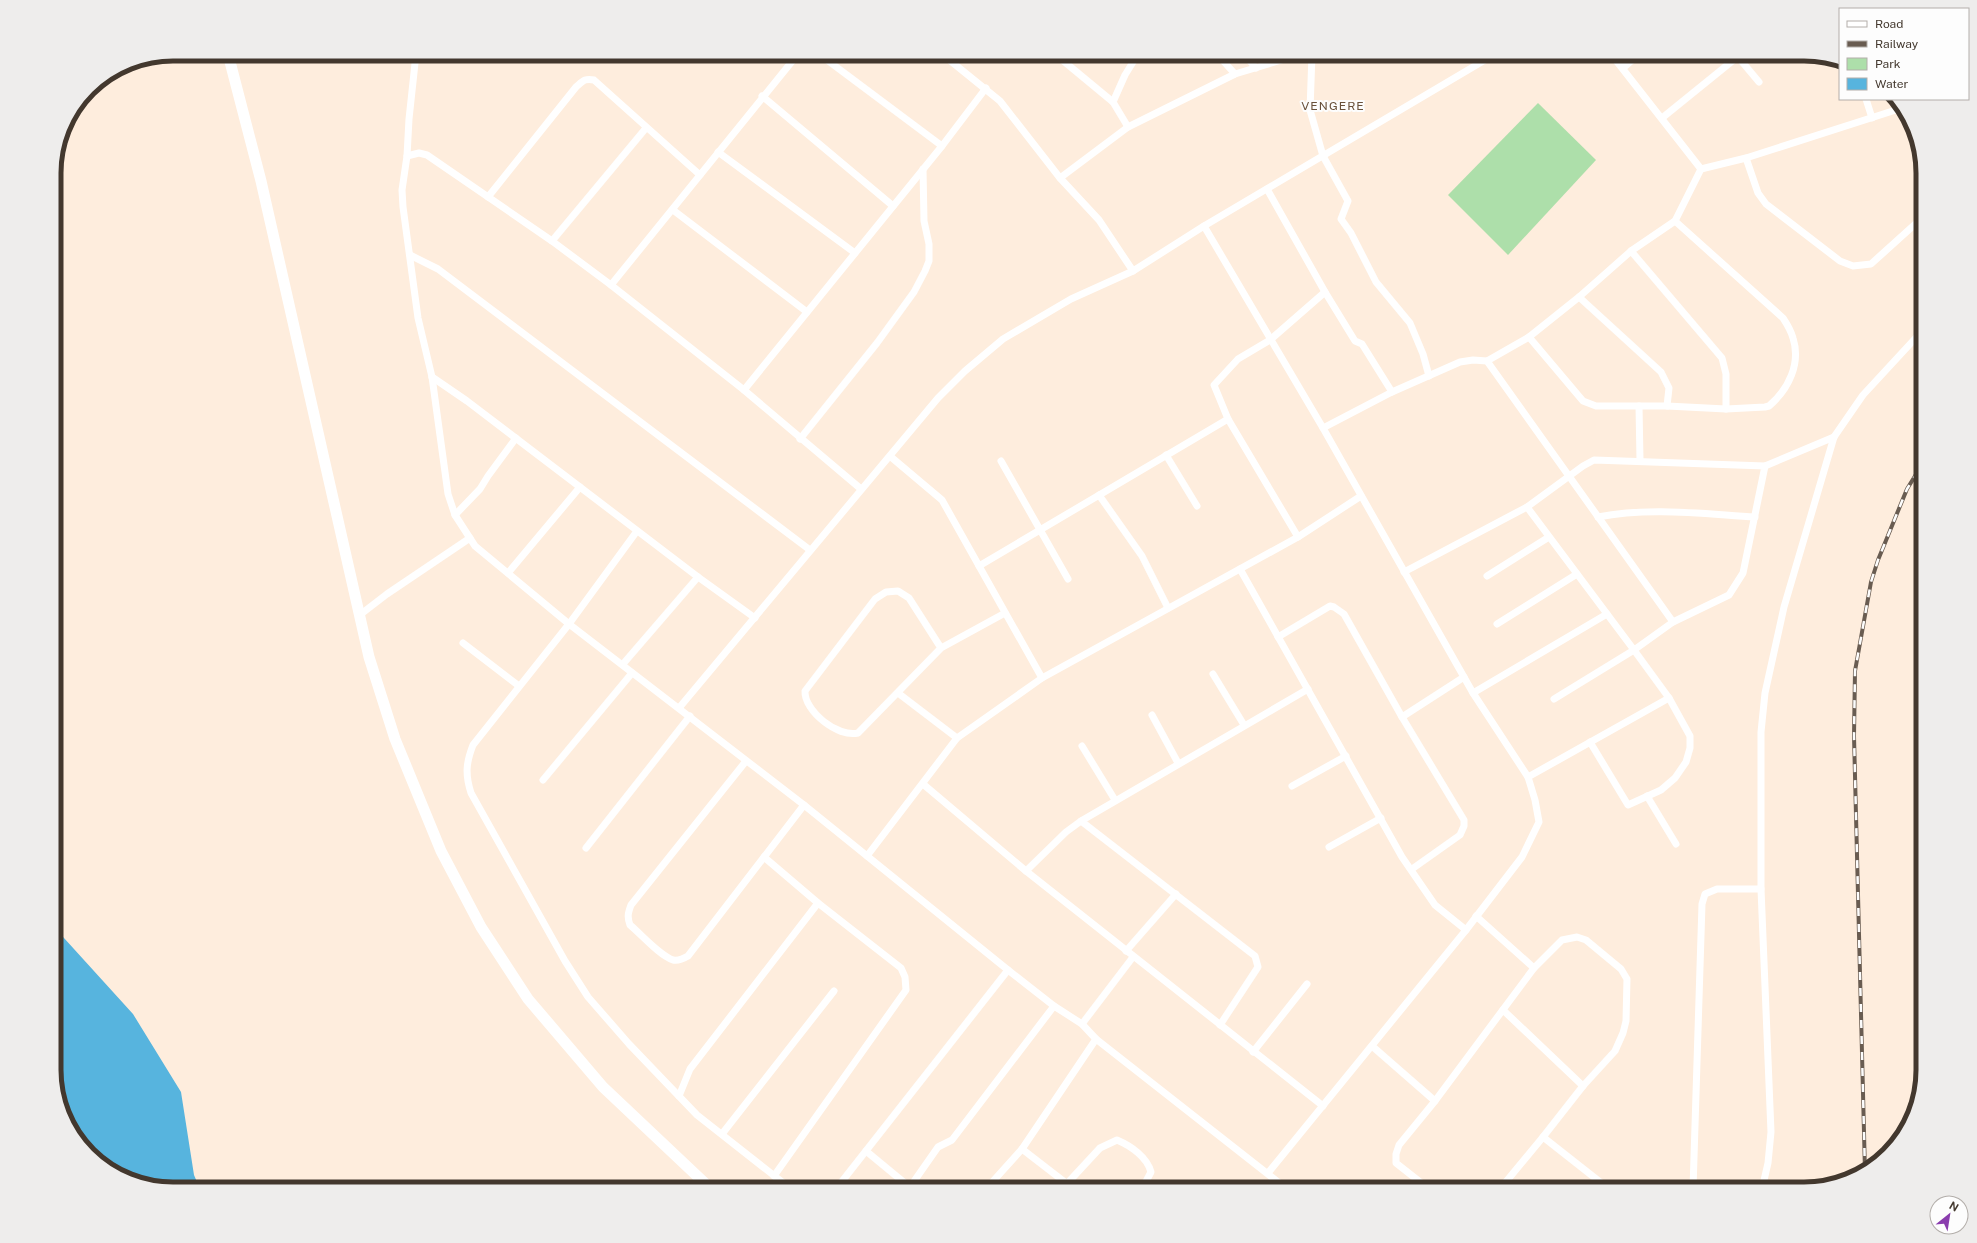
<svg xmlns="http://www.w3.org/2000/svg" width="1977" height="1243" font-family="'Public Sans',sans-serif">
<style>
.green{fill:#addfaa}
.water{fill:#57b4de}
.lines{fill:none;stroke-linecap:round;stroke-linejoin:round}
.street{stroke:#fff;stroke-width:7}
.primary{stroke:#fff;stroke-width:11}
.rail-casing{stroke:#695c51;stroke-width:4}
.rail{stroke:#fdfdfd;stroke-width:2.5;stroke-dasharray:8;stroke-linecap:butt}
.labels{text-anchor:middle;stroke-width:4;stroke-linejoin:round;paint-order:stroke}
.neighbourhood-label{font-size:12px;letter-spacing:1px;fill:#69513b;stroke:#fdfdfd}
.rim{fill:none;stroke:#43382e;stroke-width:5}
</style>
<rect width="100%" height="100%" fill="#feeddd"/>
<polygon class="green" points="1538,103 1596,160 1508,255 1448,195"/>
<polygon class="water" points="54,927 133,1014 181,1092 194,1175 200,1189 173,1189 142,1185 107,1169 70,1129 54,1077"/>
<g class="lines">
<g class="street">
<polyline points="416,54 409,119 407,156 402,190 403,207 418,318 432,377 448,494 455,515 475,546 569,624 804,805 1008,970 1054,1006 1082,1024 1096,1039 1287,1189"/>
<polyline points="819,54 942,146"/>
<polyline points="942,54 1000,101 1060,178 1099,220 1133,271"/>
<polyline points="1055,54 1113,102 1128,127"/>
<polyline points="1217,54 1235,74"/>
<polyline points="1244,54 1256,68"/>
<polyline points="1312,54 1310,110 1323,156 1348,201 1341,219 1351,233 1376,282 1410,323 1423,354 1429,376"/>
<polyline points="1738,57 1759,82"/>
<polyline points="1623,68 1639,54"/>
<polyline points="762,96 893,206"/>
<polyline points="1866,99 1872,118"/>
<polyline points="1113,102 1125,75 1138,54"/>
<polyline points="1662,118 1741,54"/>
<polyline points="718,152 855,253"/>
<polyline points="407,156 419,153 427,155 552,241 611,285 744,390 861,489"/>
<polyline points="1746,158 1758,193 1766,204 1840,261 1853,266 1871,264 1923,217"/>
<polyline points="1701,169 1746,158 1902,108"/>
<polyline points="1060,178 1128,127 1235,74 1301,54"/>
<polyline points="1267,189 1325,292 1355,341 1362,344 1392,392"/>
<path d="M488,197L576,87C583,81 585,78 594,80L700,175"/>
<polyline points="673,210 807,312"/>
<polyline points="1204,226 1323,428 1473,693 1528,777 1535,800 1539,822 1522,857 1466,930 1268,1173"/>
<polyline points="552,241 646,128"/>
<polyline points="1631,251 1722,358 1726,374 1726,409"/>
<polyline points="410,255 438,269 810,550"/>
<polyline points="611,285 798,54"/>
<polyline points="1579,297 1661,372 1669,388 1667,406"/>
<path d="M1529,337L1583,401L1596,406H1667L1726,409L1765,407L1769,406C1789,389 1801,363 1793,338C1791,331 1787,324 1783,318L1675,221"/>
<polyline points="1487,361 1529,337 1579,297 1631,251 1675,221 1701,169 1611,54"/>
<polyline points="432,377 467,401 698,577 755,618"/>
<polyline points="744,390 942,146 986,88"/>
<polyline points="1639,406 1640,460"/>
<polyline points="1323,428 1392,392 1460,362 1473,360 1487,361 1673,622"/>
<polyline points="800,439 877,343 914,292 925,271 929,261 929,244 924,221 923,169"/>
<polyline points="1166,455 1197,506"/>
<polyline points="891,457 942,500 1042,678"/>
<polygon points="1594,460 1765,466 1743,573 1729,595 1673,622 1634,650 1527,507 1583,466"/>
<polyline points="1001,461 1068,579"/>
<polyline points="1765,466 1834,437"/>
<polyline points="1099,495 1142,556 1168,608"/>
<polyline points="455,515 480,489 488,476 516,438"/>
<path d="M1598,517C1649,507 1703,514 1755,517"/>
<path d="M637,531L569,624L473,745C466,763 465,774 471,793L565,961L588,997L629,1044L697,1115L791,1189"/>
<polyline points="1298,537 1228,419 1214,385 1238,359 1270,340 1325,292"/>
<polyline points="979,566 1228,419"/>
<polyline points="1240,569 1402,857 1435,905 1466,930"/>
<polyline points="1404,572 1527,507"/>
<polyline points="508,573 580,487"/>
<polyline points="1487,576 1549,537"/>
<polyline points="361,614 387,594 470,538"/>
<polyline points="1497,624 1577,574"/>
<polyline points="1278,637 1330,606 1334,607 1344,614 1402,717 1464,820 1464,826 1460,835 1412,869"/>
<polyline points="463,643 519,686"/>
<path d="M941,648L909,598L898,591L886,592L875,599L805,691C804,711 838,738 858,733L941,648L1005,613"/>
<polyline points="623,664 698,577"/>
<polyline points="1213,674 1244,725"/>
<polyline points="898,693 957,738"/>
<polyline points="1473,693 1607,614"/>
<polyline points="1554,699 1634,650 1669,698 1690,736 1690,748 1686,762 1675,778 1661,790 1628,805 1590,742"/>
<polyline points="679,708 938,398 965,371 1003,339 1071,299 1133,271 1204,226 1495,54"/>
<polyline points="1152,715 1178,763"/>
<polyline points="1402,717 1464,677"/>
<polyline points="1082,746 1115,800"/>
<path d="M746,761L631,905C628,913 627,917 630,925C642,935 659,955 673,960C679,961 683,959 688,956L804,805"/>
<polyline points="1528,777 1669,698"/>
<polyline points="543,780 632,673"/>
<polyline points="923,784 1026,871 1323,1106"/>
<polyline points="1292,786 1346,756"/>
<polyline points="1647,796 1676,844"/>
<polyline points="1081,821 1308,689"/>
<polyline points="1329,847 1381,818"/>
<polyline points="586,848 690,716"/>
<polyline points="867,856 957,738 1042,678 1298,537 1361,496"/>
<polyline points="764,857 818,903 901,968 905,977 906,990 774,1176"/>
<polyline points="1026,871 1066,832 1081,821 1255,956 1258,967 1220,1025"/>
<polyline points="1126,951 1176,894"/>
<polyline points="1534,968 1562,940 1577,937 1586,940 1621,969 1627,979 1626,1021 1623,1033 1615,1051 1583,1086 1543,1137 1609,1189"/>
<polyline points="1503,1010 1583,1086"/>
<polyline points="1082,1024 1133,957"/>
<polyline points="1372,1046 1435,1101"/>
<polyline points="1253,1052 1307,984"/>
<polyline points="679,1096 690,1069 818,903"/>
<polyline points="722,1134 834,991"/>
<polyline points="1022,1149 1066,1183"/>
<polyline points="866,1151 912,1189"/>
<polyline points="910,1187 938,1147 952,1140 1054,1006"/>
<polyline points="836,1189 1008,970"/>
<polyline points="986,1189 1022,1149 1096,1039"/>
<path d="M1062,1189L1100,1148L1117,1140C1131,1146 1147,1157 1151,1172L1142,1189"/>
<polyline points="1429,1189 1396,1163 1396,1154 1399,1145 1435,1101 1534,968 1476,916"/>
<polyline points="1500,1189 1543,1137"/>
<polyline points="1693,1189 1702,904 1705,894 1717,889 1761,889"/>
<polyline points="1762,1189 1768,1163 1771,1132 1761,889 1761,732 1765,693 1784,607 1834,437 1863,395 1923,330"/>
</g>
<polyline class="primary" points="228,54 261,181 369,657 395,739 441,851 481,927 528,999 603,1087 711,1189"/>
<g class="rail-casing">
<polyline id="rail" points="1865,1172 1854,736 1855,671 1871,582 1878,560 1907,489 1923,463"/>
</g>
<use href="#rail" class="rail"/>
</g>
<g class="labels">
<g class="neighbourhood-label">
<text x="1333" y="110">VENGERE</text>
</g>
</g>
<path d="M0 0H1977V1243H0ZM173 61H1804A112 112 0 0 1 1916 173V1070A112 112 0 0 1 1804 1182H173A112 112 0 0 1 61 1070V173A112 112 0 0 1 173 61Z" fill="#eeedec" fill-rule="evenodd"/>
<path class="rim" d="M173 61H1804A112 112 0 0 1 1916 173V1070A112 112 0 0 1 1804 1182H173A112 112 0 0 1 61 1070V173A112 112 0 0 1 173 61Z"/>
<rect x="1839" y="8" width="130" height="92" fill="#fdfdfd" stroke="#b3aeaa"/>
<rect x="1847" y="21" width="20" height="6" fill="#ffffff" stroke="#b3aeaa"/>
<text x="1875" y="28" font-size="12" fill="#43382e">Road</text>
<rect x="1847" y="41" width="20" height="6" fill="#695c51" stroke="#b3aeaa"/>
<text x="1875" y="48" font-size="12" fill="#43382e">Railway</text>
<rect x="1847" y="58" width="20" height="12" fill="#addfaa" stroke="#b3aeaa"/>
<text x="1875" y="68" font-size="12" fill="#43382e">Park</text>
<rect x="1847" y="78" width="20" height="12" fill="#57b4de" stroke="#b3aeaa"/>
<text x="1875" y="88" font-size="12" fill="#43382e">Water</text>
<g transform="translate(1949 1215) rotate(30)"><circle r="19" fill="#fdfdfd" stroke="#b3aeaa"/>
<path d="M0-3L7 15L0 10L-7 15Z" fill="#8a3dae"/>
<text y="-6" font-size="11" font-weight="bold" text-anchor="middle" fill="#43382e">N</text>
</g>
</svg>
